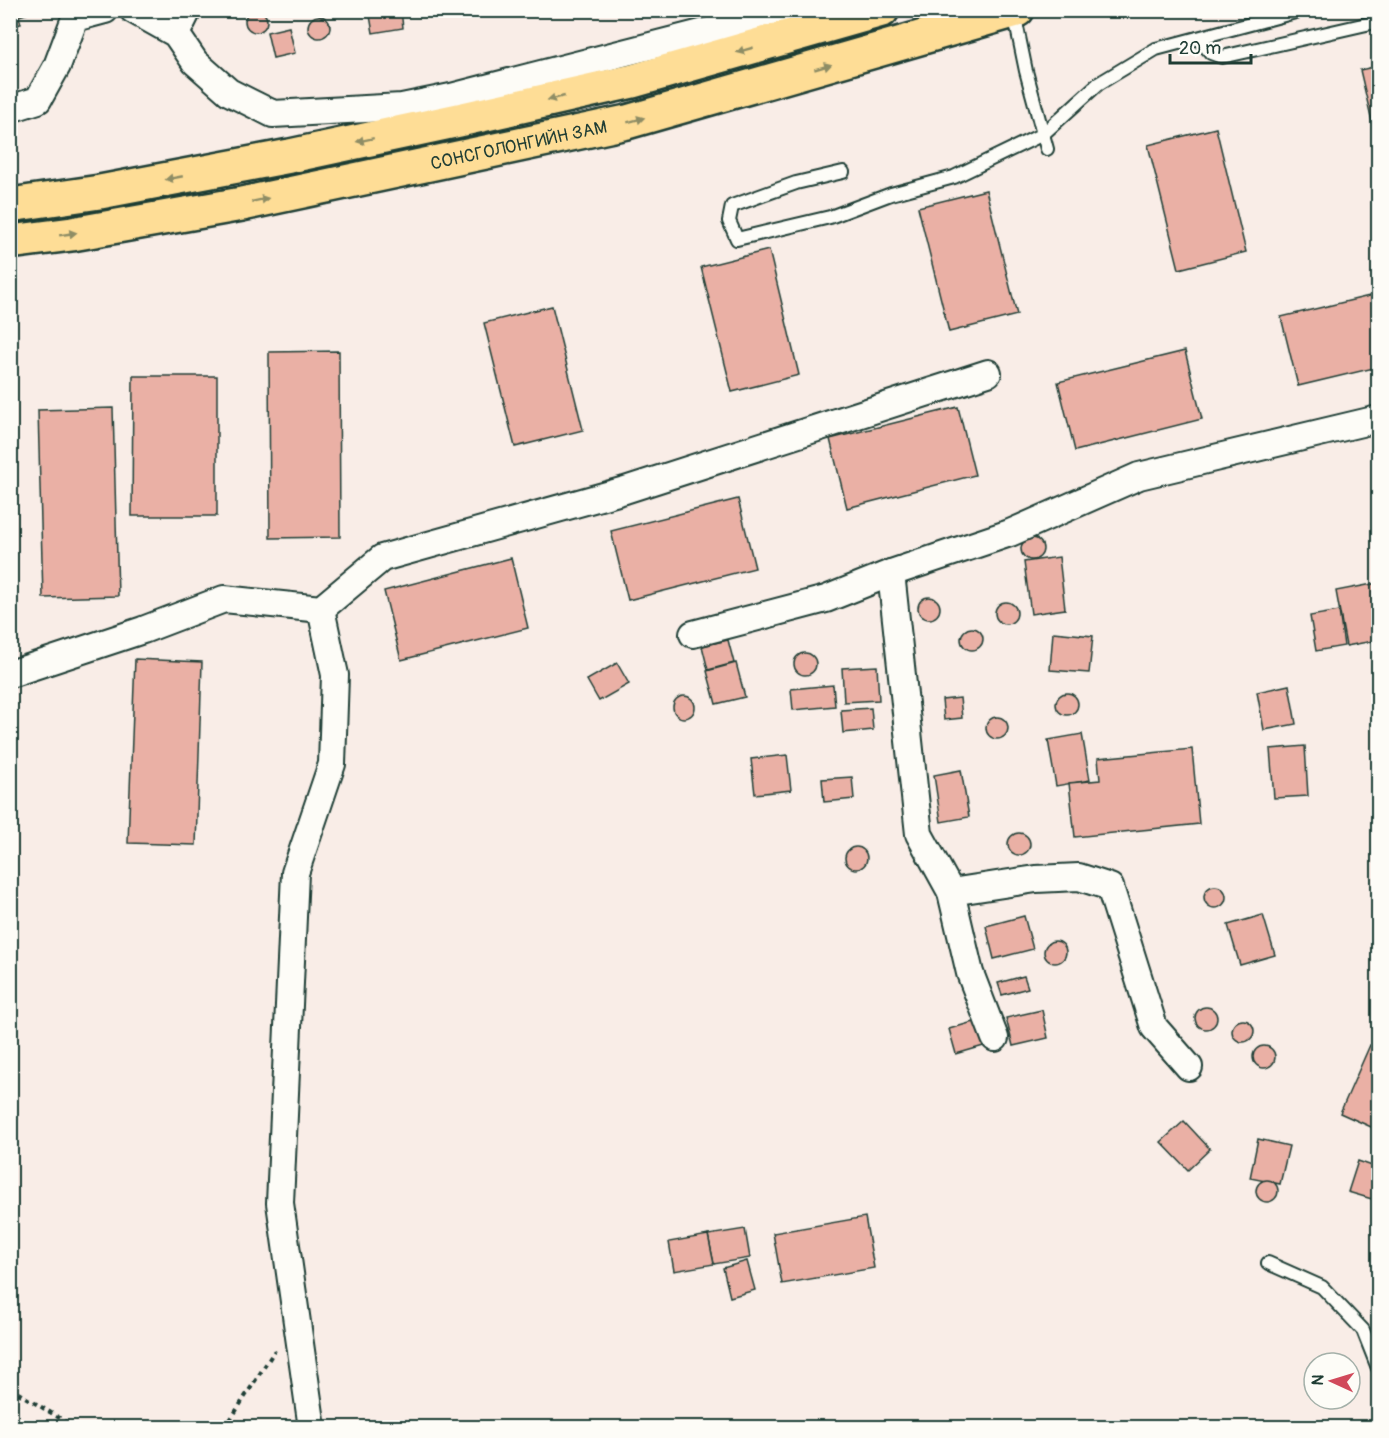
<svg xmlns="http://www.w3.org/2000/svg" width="1389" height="1438" font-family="Pangolin,sans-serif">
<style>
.building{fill:#eab0a5;stroke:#1f3d34;stroke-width:1.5}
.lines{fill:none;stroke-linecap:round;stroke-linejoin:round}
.service-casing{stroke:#1f3d34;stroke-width:16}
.minor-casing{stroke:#1f3d34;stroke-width:30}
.primary-casing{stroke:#1f3d34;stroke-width:38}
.path{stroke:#1f3d34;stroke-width:4;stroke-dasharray:4.5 4.5;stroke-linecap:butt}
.service{stroke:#fdfcf7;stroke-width:12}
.minor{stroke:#fdfcf7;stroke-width:26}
.primary{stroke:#fedd96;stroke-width:33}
.oneway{fill:#8e8d65}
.labels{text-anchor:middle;stroke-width:4.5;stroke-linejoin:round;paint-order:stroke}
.street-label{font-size:18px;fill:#1f3d34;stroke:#fdfcf7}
</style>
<rect width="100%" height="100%" fill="#f9ede7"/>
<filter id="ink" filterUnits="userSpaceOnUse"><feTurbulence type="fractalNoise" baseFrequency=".0167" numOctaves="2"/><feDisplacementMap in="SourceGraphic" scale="12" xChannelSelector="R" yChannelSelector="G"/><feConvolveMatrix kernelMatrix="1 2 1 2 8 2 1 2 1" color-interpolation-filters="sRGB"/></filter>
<g filter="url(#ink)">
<g class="building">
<circle cx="256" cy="21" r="11"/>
<polygon points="10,10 28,10 29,13 19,16 21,24 12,26"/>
<polygon points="369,10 401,10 403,28 373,33"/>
<circle cx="319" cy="27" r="11"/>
<polygon points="289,27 295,53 273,58 267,32"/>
<polygon points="1378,66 1378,147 1360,70"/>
<polygon points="1216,128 1246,252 1179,269 1148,145"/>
<polygon points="986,190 1017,315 949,332 918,207"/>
<polygon points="769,250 799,375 732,392 701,267"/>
<polygon points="1378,294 1378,367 1298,386 1281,317"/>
<polygon points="552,306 583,430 515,447 484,323"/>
<polygon points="339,351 340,537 270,538 269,352"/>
<polygon points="1185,351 1202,419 1075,451 1058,382"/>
<polygon points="133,376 217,376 217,516 132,516"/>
<polygon points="958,407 975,475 847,508 830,439"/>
<polygon points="113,408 118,596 43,598 38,410"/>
<polygon points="738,499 755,568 628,600 611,531"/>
<circle cx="1032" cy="549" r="11"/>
<polygon points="1059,557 1065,609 1031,614 1024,562"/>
<polygon points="511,558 528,628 401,660 384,591"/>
<polygon points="1378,583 1378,640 1346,646 1336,591"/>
<circle cx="929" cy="608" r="11"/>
<circle cx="1006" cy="613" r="11"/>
<polygon points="1339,611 1344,646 1316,651 1310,616"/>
<circle cx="972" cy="639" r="11"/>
<polygon points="1053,632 1093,636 1089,673 1050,670"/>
<polygon points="728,640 734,663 708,670 702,646"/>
<circle cx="805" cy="664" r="11"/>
<polygon points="135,659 202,662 196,845 128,843"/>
<polygon points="617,663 629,684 599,701 587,680"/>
<polygon points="736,663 745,697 716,704 707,671"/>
<polygon points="877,666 879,700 844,702 842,668"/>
<polygon points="833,685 835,706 793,710 791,689"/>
<polygon points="1289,685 1296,724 1264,730 1257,692"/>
<circle cx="1067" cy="704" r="11"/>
<circle cx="684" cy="707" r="11"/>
<polygon points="960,698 962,718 944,720 942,700"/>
<polygon points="871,708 873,730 843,733 841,710"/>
<circle cx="997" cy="728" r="11"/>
<polygon points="1082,734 1090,780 1056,786 1048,740"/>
<polygon points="1305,746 1308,796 1274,798 1270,749"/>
<polygon points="1192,749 1199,824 1075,837 1069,783 1100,780 1098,758"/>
<polygon points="787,755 791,790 755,794 751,759"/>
<polygon points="961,770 969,817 941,822 934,775"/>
<polygon points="852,777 854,799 824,802 822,779"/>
<circle cx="1019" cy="844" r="11"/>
<circle cx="856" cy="858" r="11"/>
<circle cx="1215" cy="897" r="11"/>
<polygon points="1263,915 1275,955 1240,965 1228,925"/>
<polygon points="1024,916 1033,949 994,959 986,926"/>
<circle cx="1055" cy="952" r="11"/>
<polygon points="1024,976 1028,988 1002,995 998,983"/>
<circle cx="1206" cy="1018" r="11"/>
<polygon points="1042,1010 1048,1038 1013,1046 1006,1018"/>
<circle cx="1243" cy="1031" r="11"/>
<polygon points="980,1020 987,1045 956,1054 949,1029"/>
<polygon points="1370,1045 1378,1049 1378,1130 1340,1113"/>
<circle cx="1264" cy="1057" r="11"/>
<polygon points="1184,1121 1210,1149 1188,1170 1161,1142"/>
<polygon points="1258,1139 1289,1146 1280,1184 1250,1178"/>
<polygon points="1358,1161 1378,1168 1378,1179 1372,1199 1348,1192"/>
<circle cx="1267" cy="1191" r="11"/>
<polygon points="865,1217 874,1268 782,1284 773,1233"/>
<polygon points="745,1229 750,1258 714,1264 708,1235"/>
<polygon points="708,1235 714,1264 674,1271 669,1242"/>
<polygon points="747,1261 755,1290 730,1297 723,1268"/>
</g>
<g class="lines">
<g class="service-casing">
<g id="service">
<polyline points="1014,13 1026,71 1047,149"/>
<polyline points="1198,38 1211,53 1222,57 1371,23 1377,16 1376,10"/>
<polyline points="843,172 796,183 732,206 729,221 737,239 830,217 891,194 954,177 1043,134 1098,84 1156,49 1303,10"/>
<polyline points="1268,1263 1322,1287 1363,1330 1378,1368"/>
</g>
</g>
<g class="minor-casing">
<g id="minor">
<polyline points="133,10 176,34 195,62 229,92 273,114 402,107 451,97 740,23 780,10"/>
<polyline points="176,34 188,10"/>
<polyline points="10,109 38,100 57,66 75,18 105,10"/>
<polyline points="891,573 919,834 951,892 1036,879 1079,877 1110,887 1154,1027 1189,1067"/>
<polyline points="693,634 826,599 891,573 1010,533 1139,476 1378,419"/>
<polyline points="10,674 143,630 224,599 321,609 382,558 625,490 988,373"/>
<polyline points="951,892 970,973 995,1038"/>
<polyline points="312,1428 280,1203 295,873 332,764 335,675 321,609"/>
</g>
</g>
<g class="primary-casing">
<g id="primary">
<polyline points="10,205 100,192 290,156 459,120 633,81 882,10"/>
<path id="s1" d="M10,242L72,234L242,204L627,122L1017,10"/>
</g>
</g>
<g class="path">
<polyline points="10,1388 76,1428"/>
<polyline points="225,1428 275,1350"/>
</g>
<use href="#service" class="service"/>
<use href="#minor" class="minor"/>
<use href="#primary" class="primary"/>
</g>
<defs><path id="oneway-solid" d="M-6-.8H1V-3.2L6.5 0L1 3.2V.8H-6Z" transform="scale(1.5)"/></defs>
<g class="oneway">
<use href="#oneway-solid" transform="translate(745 50) rotate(164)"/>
<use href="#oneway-solid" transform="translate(823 67) rotate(-16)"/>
<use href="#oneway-solid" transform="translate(556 98) rotate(167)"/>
<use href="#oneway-solid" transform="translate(636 120) rotate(-15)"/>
<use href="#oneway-solid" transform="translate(365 140) rotate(168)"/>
<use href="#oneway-solid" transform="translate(174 178) rotate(169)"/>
<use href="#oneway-solid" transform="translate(260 200) rotate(-12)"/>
<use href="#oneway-solid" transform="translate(68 234) rotate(-9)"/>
</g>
</g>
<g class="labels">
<g class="street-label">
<text dy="6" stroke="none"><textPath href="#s1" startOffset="518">СОНСГОЛОНГИЙН ЗАМ</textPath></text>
</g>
</g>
<rect width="1389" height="1438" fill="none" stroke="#fdfcf7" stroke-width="36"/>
<rect x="18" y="18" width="1353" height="1402" fill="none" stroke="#1f3d34" stroke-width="2" filter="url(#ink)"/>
<g transform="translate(1332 1381) rotate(274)"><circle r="28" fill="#fdfcf7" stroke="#a4b0a9" stroke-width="1.5"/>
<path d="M0-4.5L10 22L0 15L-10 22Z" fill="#d1495b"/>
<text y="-9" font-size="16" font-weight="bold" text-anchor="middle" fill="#1f3d34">N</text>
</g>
<path d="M1170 54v9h81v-9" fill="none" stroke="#1f3d34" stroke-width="3"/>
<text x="1179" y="54" font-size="18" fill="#1f3d34" stroke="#fdfcf7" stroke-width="4.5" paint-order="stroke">20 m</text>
</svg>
